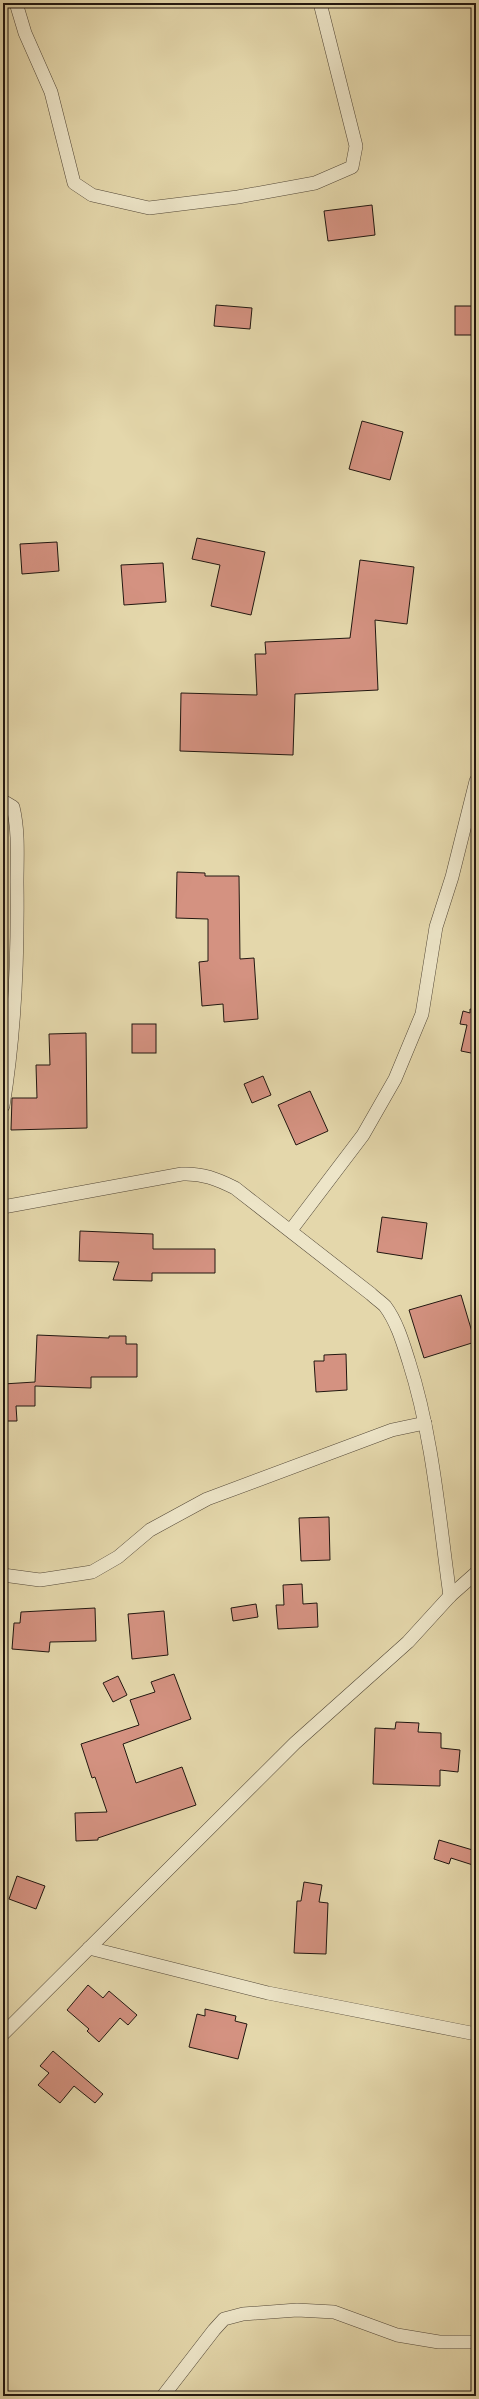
<svg xmlns="http://www.w3.org/2000/svg" width="479" height="2399" font-family="'Libre Bodoni',serif">
<style>
.building{fill:#d49281;stroke:#221710}
.lines{fill:none;stroke-linecap:round;stroke-linejoin:round}
.minor-casing{stroke:#524737;stroke-width:14}
.minor{stroke:#ede5c8;stroke-width:13}
</style>
<rect width="100%" height="100%" fill="#e4d7ab"/>
<filter id="stains"><feTurbulence type="fractalNoise" baseFrequency=".005" numOctaves="4"/><feColorMatrix values="0 0 0 0 .2 0 0 0 0 .09 0 0 0 0 .02 0 0 0 .5 -.17"/></filter>
<radialGradient id="worn" r=".72"><stop offset=".6" stop-color="#630" stop-opacity="0"/><stop offset="1" stop-color="#630" stop-opacity=".3"/></radialGradient>
<g class="building">
<polygon points="372,205 375,235 328,241 324,211"/>
<polygon points="216,305 252,308 250,329 214,326"/>
<rect x="455" y="306" width="21" height="29"/>
<polygon points="362,421 403,432 390,480 349,469"/>
<polygon points="197,538 265,552 251,615 211,606 220,565 192,559"/>
<polygon points="57,542 59,571 22,574 20,544"/>
<polygon points="360,560 414,567 407,624 375,620 378,690 295,694 293,755 180,751 181,693 257,695 255,654 266,654 265,642 350,638"/>
<polygon points="163,563 166,602 124,605 121,565"/>
<polygon points="177,872 205,873 205,876 239,876 240,959 254,958 258,1019 224,1022 223,1004 202,1006 199,962 208,961 208,919 176,918"/>
<polygon points="470,1009 476,1010 476,1054 461,1051 467,1025 460,1024 463,1011 470,1013"/>
<rect x="132" y="1024" width="24" height="29"/>
<polygon points="86,1033 87,1128 11,1130 12,1098 37,1098 36,1065 50,1065 49,1034"/>
<polygon points="263,1076 271,1095 252,1103 244,1084"/>
<polygon points="310,1091 328,1131 296,1145 278,1105"/>
<polygon points="382,1217 427,1223 422,1259 377,1252"/>
<polygon points="80,1231 153,1234 153,1249 215,1249 215,1273 152,1273 152,1281 113,1280 119,1262 79,1261"/>
<polygon points="461,1295 475,1342 424,1358 409,1310"/>
<polygon points="37,1335 109,1338 109,1336 126,1336 126,1344 137,1344 137,1377 91,1377 91,1388 35,1386 35,1406 16,1406 17,1421 3,1421 3,1384 35,1382"/>
<polygon points="346,1354 347,1390 316,1392 314,1361 324,1361 324,1355"/>
<polygon points="329,1517 330,1560 301,1561 299,1518"/>
<polygon points="302,1584 303,1604 317,1603 318,1627 278,1629 276,1605 284,1605 283,1585"/>
<polygon points="256,1604 258,1617 233,1621 231,1608"/>
<polygon points="95,1608 96,1641 50,1642 49,1652 12,1649 14,1623 20,1623 21,1612"/>
<polygon points="164,1611 168,1655 132,1659 128,1614"/>
<polygon points="174,1674 191,1719 123,1744 136,1783 182,1767 196,1805 98,1838 98,1840 76,1841 75,1813 107,1812 95,1777 92,1778 81,1744 139,1725 130,1700 155,1692 151,1682"/>
<polygon points="118,1676 127,1695 113,1702 103,1683"/>
<polygon points="396,1722 419,1723 418,1732 441,1733 441,1748 460,1750 458,1772 440,1770 440,1786 373,1784 375,1728 395,1729"/>
<polygon points="439,1840 476,1851 476,1866 451,1858 449,1864 434,1859"/>
<polygon points="17,1876 45,1886 36,1909 9,1899"/>
<polygon points="304,1882 322,1885 319,1902 328,1903 326,1954 294,1953 297,1901 301,1901"/>
<polygon points="88,1985 103,1998 109,1991 137,2015 128,2025 120,2018 99,2042 87,2031 89,2029 67,2010"/>
<polygon points="205,2009 236,2016 235,2021 247,2024 238,2059 189,2047 197,2014 205,2016"/>
<polygon points="53,2051 103,2094 95,2103 74,2086 60,2103 38,2085 49,2073 40,2066"/>
</g>
<g class="lines">
<g class="minor-casing">
<g id="minor">
<polyline points="16,3 25,33 51,92 74,183 92,195 149,208 238,197 315,183 352,167 356,146 320,3"/>
<path d="M3,801L13,807C19,832 17,858 17,883C18,957 15,1033 3,1106"/>
<path d="M3,1207L182,1174C202,1173 217,1179 235,1188L371,1294C375,1298 381,1302 385,1306C397,1322 403,1343 409,1362C433,1437 439,1518 450,1596"/>
<polyline points="291,1230 363,1135 395,1079 422,1014 436,927 452,877 476,781"/>
<polyline points="3,1575 40,1580 92,1572 118,1557 150,1530 207,1499 392,1430 425,1423"/>
<polyline points="89,1948 268,1993 476,2034"/>
<polyline points="3,2034 295,1743 408,1642 450,1596 476,1573"/>
<polyline points="163,2396 214,2330 224,2319 243,2314 297,2310 334,2312 397,2335 439,2342 476,2342"/>
</g>
</g>
<use href="#minor" class="minor"/>
</g>
<rect width="479" height="2399" fill="none" stroke="#e4d7ab" stroke-width="16"/>
<rect x="4" y="4" width="471" height="2391" fill="none" stroke="#221710" stroke-width="2"/>
<rect x="8" y="8" width="463" height="2383" fill="none" stroke="#221710"/>
<rect width="100%" height="100%" filter="url(#stains)"/>
<rect width="100%" height="100%" fill="url(#worn)"/>
</svg>
